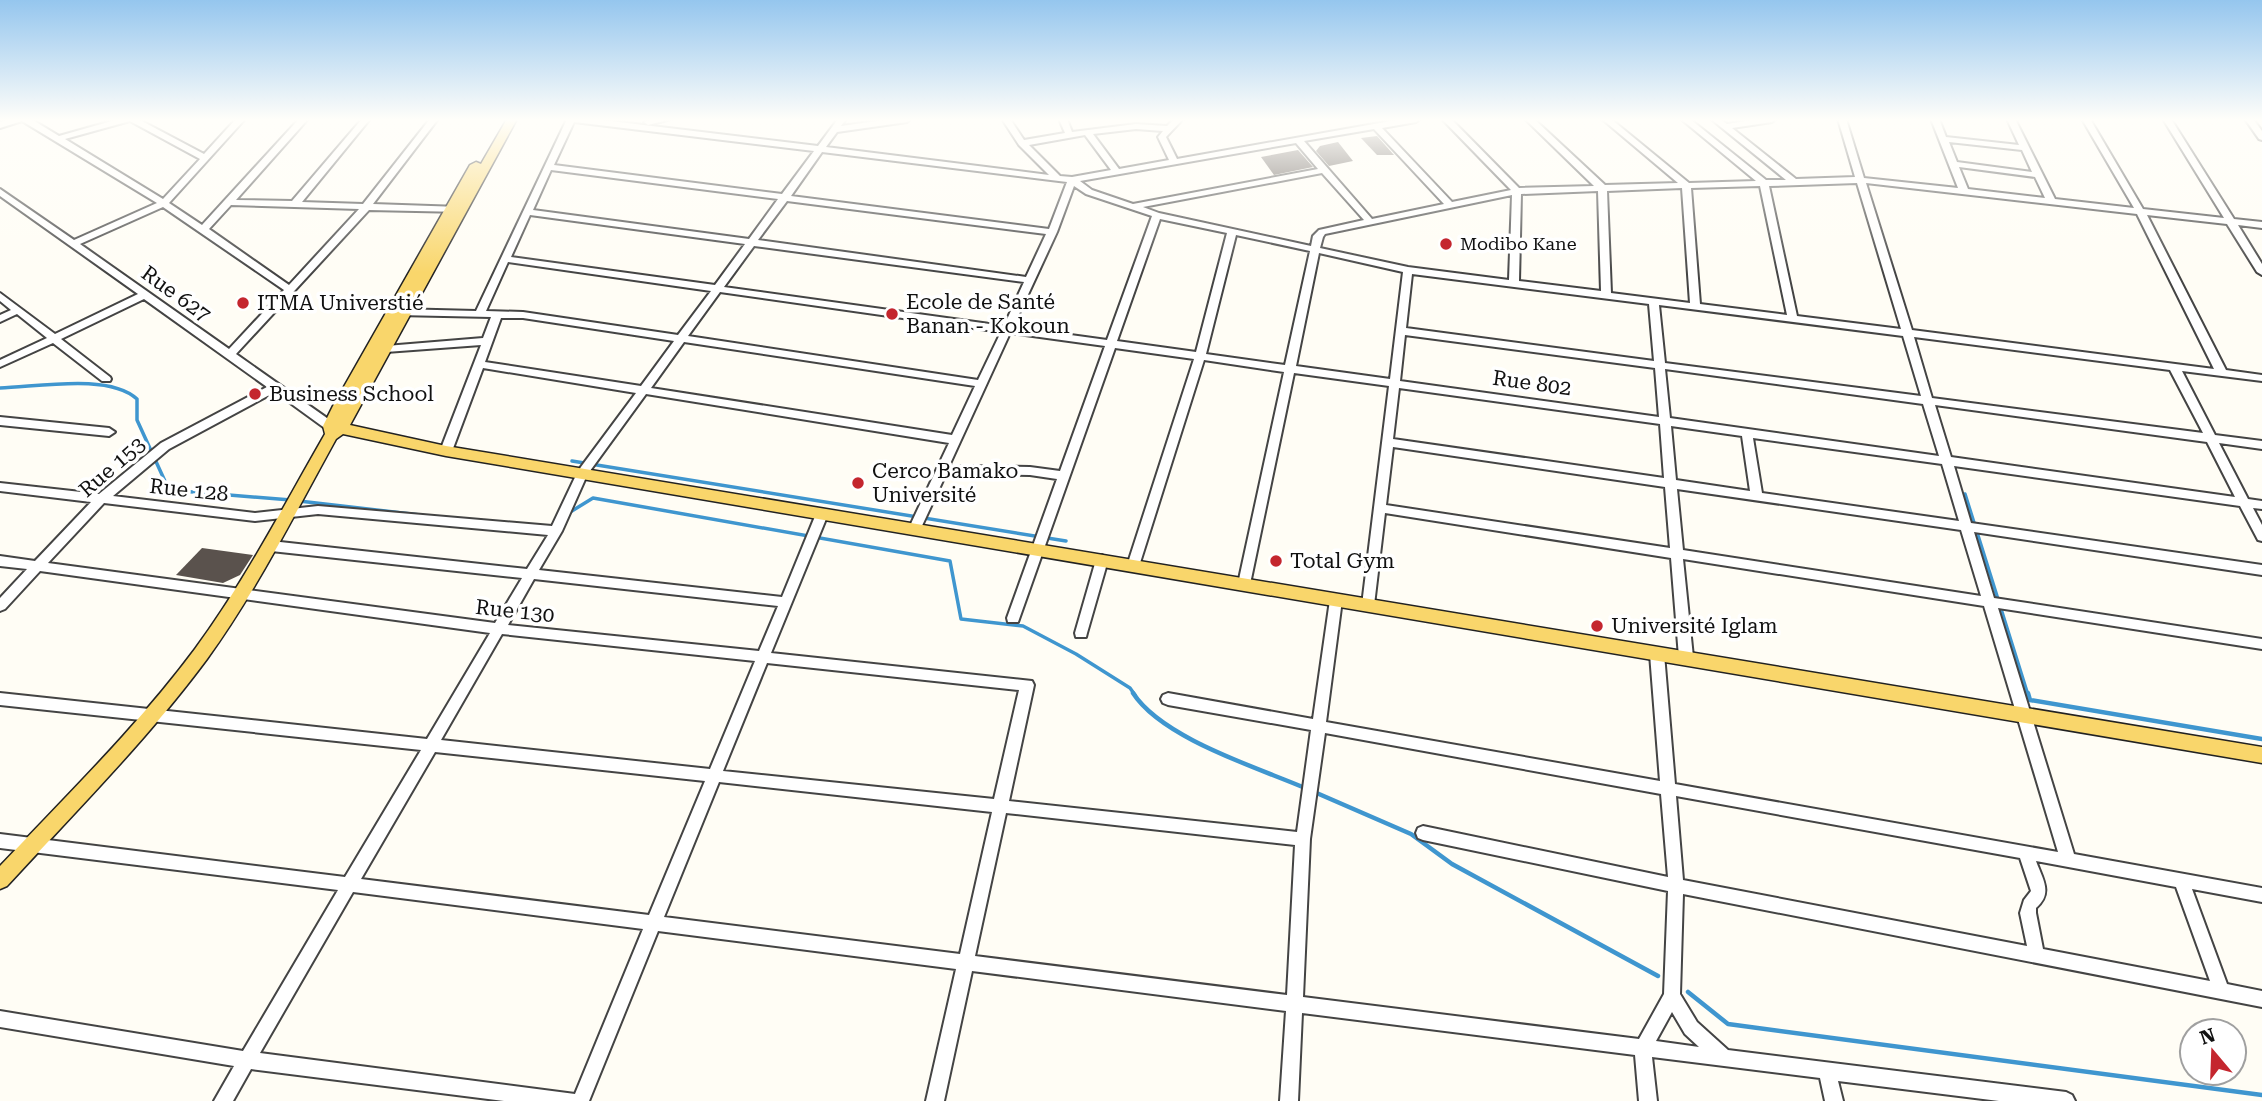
<svg xmlns="http://www.w3.org/2000/svg" width="2262" height="1101" font-family="'Roboto Serif',serif">
<style>
.lines{fill:none;stroke-linecap:round;stroke-linejoin:round}
.stream-far1{stroke:#3f96cf;stroke-width:3.5}
.stream{stroke:#3f96cf;stroke-width:4.5}
.building{fill:#5a524d}
.minor-casing{stroke:#444;stroke-width:4}
.major-casing{stroke:#222;stroke-width:3}
.minor{fill:#fff;fill-rule:evenodd}
.major{fill:#f9d66b;fill-rule:evenodd}
.poi-dot{fill:#c4262e;stroke:#fff;stroke-width:2.5}
.labels{text-anchor:middle;stroke-width:7;stroke-linejoin:round;paint-order:stroke}
.far-poi-label{font-size:18px;fill:#111;stroke:#fff;text-anchor:start}
.street-label{font-size:21px;fill:#111;stroke:#fff}
.poi-label{font-size:21px;fill:#111;stroke:#fff;text-anchor:start}
</style>
<rect width="100%" height="100%" fill="#fffdf5"/>
<g class="lines">
<g class="stream-far1">
<path d="M0,388C37,387 109,373 137,399V420L169,490L291,500"/>
<polyline points="572,461 1066,541"/>
<polyline points="1965,494 2028,695"/>
<polyline points="299,501 420,515"/>
<polyline points="567,514 593,498 950,561 961,619 1023,626 1076,654 1130,688 1135,695"/>
</g>
<g class="stream">
<path d="M1133,693C1162,738 1256,767 1305,788"/>
<polyline points="2028,693 2030,700 2262,739"/>
<polyline points="1312,791 1411,834 1452,864 1658,976"/>
<polyline points="1688,992 1728,1024 2262,1095"/>
</g>
</g>
<g class="building">
<polygon points="1377,136 1394,155 1377,155 1361,138"/>
<polygon points="1338,142 1353,161 1329,166 1316,151 1320,146"/>
<polygon points="1298,150 1313,167 1274,175 1261,157"/>
<polygon points="202,548 253,555 240,575 223,583 176,575"/>
</g>
<g class="lines">
<g class="minor-casing">
<g id="minor">
<path d="M11,119H31L59,136L119,119H138L204,154L236,119H245L169,203L202,225L299,119H308L236,200L292,201L362,119H370L302,202L363,204L430,119H438L373,204L460,207L465,210L463,212L369,210L236,354L334,423L336,426L334,429H326L275,392L169,449L113,496L255,513L318,506L552,526L578,471L636,393L483,368L452,451L446,455L440,451L481,345L386,352L381,349L386,346L483,338L491,317L397,315L392,312L397,309L476,311L567,119H594L818,146L838,119H846L841,126L891,119H911L907,122L837,132L826,147L1049,175L1019,145L1002,119H1010L1024,140L1065,133L1059,119H1067L1072,132L1136,124L1167,126L1174,119H1183L1166,137L1177,159L1402,119H1420L1416,122L1382,128L1452,202L1511,190L1442,119H1451L1519,188L1594,186L1525,119H1534L1605,185L1678,183L1602,119H1611L1689,183L1756,181L1681,119H1690L1766,180H1786L1711,119H1720L1727,124L1758,119H1776L1772,122L1732,128L1796,179L1855,177L1838,119H1846L1864,178L1958,188L1931,119H1939L1946,137L2019,145L2007,119H2015L2055,199L2134,208L2082,119H2090L2143,209L2224,218L2163,119H2171L2234,219L2262,222V228L2238,225L2262,264V275L2257,272L2227,224L2147,215L2226,370L2262,375V381L2182,371L2215,435L2262,441V449L2219,443L2248,499L2262,501V509L2253,508L2262,525V541L2258,540L2240,506L1954,466L1971,523L2262,565V575L1974,532L1994,598L2262,639V649L1998,608L2074,854L2262,888V902L2192,889L2227,984L2262,991V1007L1683,894L1680,994L1697,1022L1728,1050L2066,1092L2072,1095L2075,1101H1999L1838,1081L1843,1101H1825L1820,1078L1652,1057L1657,1101H1639L1635,1055L1302,1013L1298,1101H1280L1286,1011L972,971L944,1101H926L956,969L658,931L589,1101H504L251,1069L233,1101H214L234,1066L0,1027V1011L243,1051L338,890L0,848V834L345,877L421,750L0,705V693L427,739L490,633L40,571L5,609L0,611V598L27,569L0,566V556L35,561L91,502L0,491V483L99,494L161,443L267,387L144,299L61,339L110,377L111,379L110,381H102L53,343L0,367V360L47,338L17,314L0,322V315L11,310L0,301V293L55,334L138,294L0,196V189L74,240L157,203L22,121L0,128V122ZM130,121L200,159L163,199L65,139ZM574,122L814,151L782,194L554,165ZM1136,129L1163,131L1158,137L1169,160L1119,169L1093,134ZM1374,129L1444,204L1372,219L1304,141ZM1085,135L1111,170L1072,177L1060,176L1029,145ZM1949,142L2022,150L2032,172L1957,162ZM1296,143L1318,169L1133,204L1092,190L1080,181ZM822,152L1067,182L1049,229L791,196ZM1959,167L2035,177L2045,198L1968,189ZM551,170L778,199L749,239L533,210ZM1322,173L1364,220L1319,230L1313,236L1311,246L1159,213L1143,207ZM1857,183L1901,329L1797,316L1769,186ZM1866,183L2137,214L2214,369L1912,330ZM1074,186L1086,194L1152,216L1107,340L1013,327L1057,232ZM1760,186L1787,315L1700,304L1691,188ZM1682,188L1690,303L1611,293L1607,191ZM1598,191L1601,291L1519,281L1521,194ZM1512,195L1509,280L1408,267L1320,248L1323,237L1325,234ZM787,201L1046,234L1026,277L758,240ZM231,205L359,209L289,285L209,229ZM163,207L284,290L229,349L80,244ZM530,215L745,244L715,285L511,257ZM1160,219L1227,233L1196,352L1117,341ZM1236,235L1310,251L1285,365L1206,354ZM754,246L1024,282L1004,326L724,287ZM1319,253L1403,272L1390,379L1296,366ZM508,262L711,291L678,335L523,312L486,311ZM1412,274L1649,304L1654,361L1406,328ZM720,292L1001,332L978,380L688,336ZM1659,305L1903,336L1921,396L1665,363ZM501,318H523L674,341L641,386L485,362ZM1010,333L1105,346L1060,471L1030,467L949,466ZM1405,335L1655,368L1659,417L1400,381ZM1914,337L2170,370L2203,433L1932,398ZM684,342L975,386L952,435L651,388ZM1115,348L1194,359L1127,566L1129,569H1137L1139,566L1204,360L1284,372L1238,584L1240,587H1248L1250,584L1294,373L1389,386L1362,605L1363,608H1373L1374,605L1385,513L1671,558L1679,657L1681,661L1686,662L1691,661L1693,657L1683,559L1984,606L2058,852L1675,784L1664,654L1662,650L1657,649L1652,650L1650,654L1660,781L1326,722L1342,600L1340,597H1332L1330,600L1313,719L1168,693L1163,695L1161,699L1163,703L1168,705L1311,730L1297,832L1009,801L1034,685L1032,681L771,653L828,514L826,511H818L816,514L782,597L539,570L562,531L587,475L646,394L949,443L908,530L914,534L920,530L946,474L1030,475L1057,479L1007,618L1008,622H1018ZM1665,369L1923,404L1939,456L1670,418ZM1399,388L1660,424L1664,478L1393,439ZM1935,405L2207,442L2235,497L1951,457ZM1671,426L1742,436L1750,491L1676,480ZM1753,438L1942,464L1959,521L1762,493ZM1393,447L1665,487L1670,548L1386,505ZM1677,489L1961,530L1981,596L1683,550ZM104,503L255,521L318,514L548,535L527,569L271,541L265,546L271,551L522,578L495,623L48,563ZM534,579L778,606L759,651L508,625ZM502,634L755,661L710,769L441,740ZM767,663L1019,690L994,799L723,771ZM1325,733L1661,794L1668,877L1423,826L1418,828L1416,833L1418,838L1423,840L1668,891L1664,994L1639,1039L1303,997L1310,839ZM435,752L705,781L649,915L361,879ZM719,782L992,812L960,954L664,917ZM1676,796L2020,858L2031,891L2024,900L2020,913L2027,946L1683,880ZM1006,813L1295,845L1287,995L975,956ZM2036,861L2176,887L2210,981L2043,949L2036,913V908C2053,893 2043,880 2036,861ZM353,892L643,929L575,1094L260,1053ZM1672,1012L1685,1034L1699,1047L1656,1041Z"/>
<polygon points="652,119 671,119 648,125 644,122"/>
<polygon points="2245,119 2253,119 2262,131 2262,140 2259,139"/>
<polygon points="0,417 109,428 115,432 109,436 0,425"/>
<polygon points="1102,555 1108,560 1087,633 1086,637 1076,637 1075,633 1096,560"/>
</g>
</g>
<g class="major-casing">
<path id="major" d="M507,119H517L350,425L446,446L2262,747V763L446,456L343,434L336,439C295,513 257,590 207,659C147,740 75,812 7,886L0,889V866C67,795 137,727 195,649C245,581 283,507 325,434L323,426L333,406L470,165L476,162L481,164Z"/>
</g>
<use href="#minor" class="minor"/>
<use href="#major" class="major"/>
</g>
<linearGradient id="sky" x2="0" y2="1"><stop stop-color="#95c6ee"/><stop offset="0.44" stop-color="#fffefa"/><stop offset="1" stop-color="#fffefa" stop-opacity="0"/></linearGradient>
<rect width="2262" height="273" fill="url(#sky)"/>
<g class="poi-dot">
<circle cx="1446" cy="244" r="7"/>
<circle cx="243" cy="303" r="7"/>
<circle cx="892" cy="314" r="7"/>
<circle cx="255" cy="394" r="7"/>
<circle cx="858" cy="483" r="7"/>
<circle cx="1276" cy="561" r="7"/>
<circle cx="1597" cy="626" r="7"/>
</g>
<g class="labels">
<g class="far-poi-label">
<text x="1460" y="250">Modibo Kane</text>
</g>
<g class="street-label">
<text transform="translate(176 294) rotate(36)" y="7">Rue 627</text>
<text transform="translate(1532 383) rotate(8)" y="7">Rue 802</text>
<text transform="translate(112 467) rotate(-41)" y="7">Rue 153</text>
<text transform="translate(189 490) rotate(6)" y="7">Rue 128</text>
<text transform="translate(515 611) rotate(6)" y="7">Rue 130</text>
</g>
<g class="poi-label">
<text x="906" y="309">Ecole de Santé<tspan x="906" dy="24">Banan - Kokoun</tspan></text>
<text x="257" y="310">ITMA Universtié</text>
<text x="269" y="401">Business School</text>
<text x="872" y="478">Cerco Bamako<tspan x="872" dy="24">Université</tspan></text>
<text x="1290" y="568">Total Gym</text>
<text x="1611" y="633">Université Iglam</text>
</g>
</g>
<g transform="translate(2213 1052) rotate(341)"><circle r="33" fill="#ffffff" stroke="#a0a0a0" stroke-width="2"/>
<path d="M0-5L12 26L0 18L-12 26Z" fill="#c4262e"/>
<text y="-10" font-size="19" font-weight="bold" text-anchor="middle" fill="#111111">N</text>
</g>
</svg>
